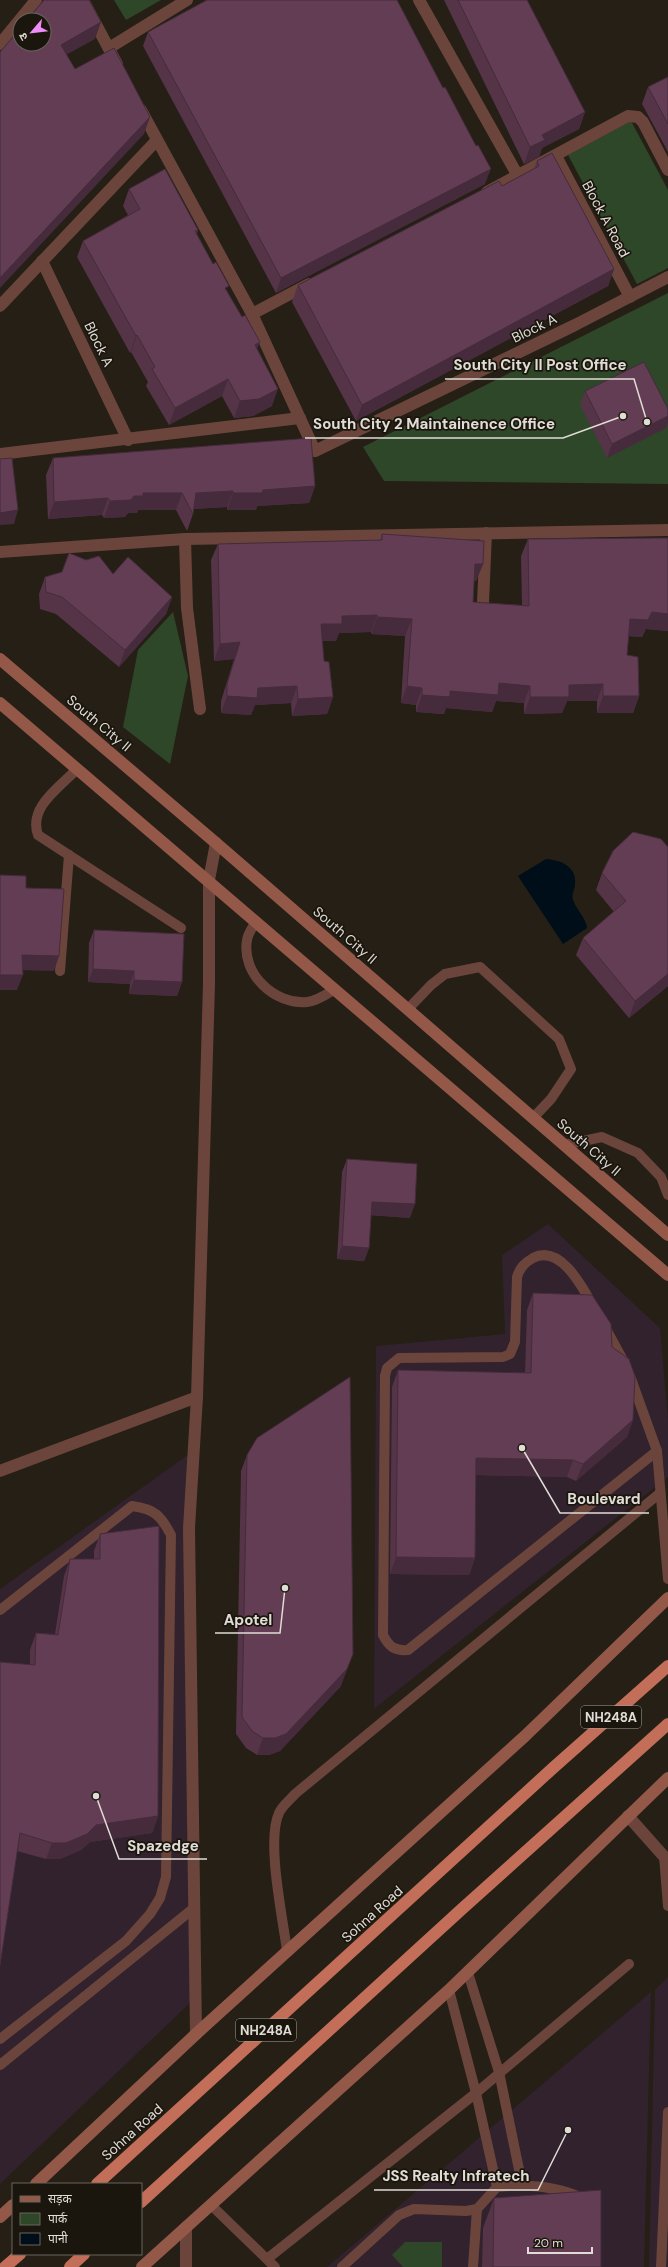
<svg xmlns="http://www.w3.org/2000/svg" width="668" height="2267" font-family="'DM Sans','Noto Sans Devanagari',sans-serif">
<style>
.commercial{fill:#31222d}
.green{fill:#2e4728}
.water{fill:#000e19}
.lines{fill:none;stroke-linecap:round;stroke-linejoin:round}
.service{stroke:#6b453b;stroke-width:10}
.minor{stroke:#6b453b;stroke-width:12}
.secondary{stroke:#945849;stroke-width:12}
.trunk{stroke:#c26e58;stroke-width:12}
.wall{fill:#553448}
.shaded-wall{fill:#452b3b}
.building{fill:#633d54;stroke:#452b3b}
.labels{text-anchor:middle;stroke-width:3.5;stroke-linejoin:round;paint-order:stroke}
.shield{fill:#1b160d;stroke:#a5a19a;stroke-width:1}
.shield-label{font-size:13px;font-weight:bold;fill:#e0dcd6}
.street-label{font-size:14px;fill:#e0dcd6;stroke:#1b160d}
.leader{fill:none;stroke:#e0dcd6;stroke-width:1.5}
.callout-dot{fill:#e0dcd6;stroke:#1b160d;stroke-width:1.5}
.callout-label{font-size:15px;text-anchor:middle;font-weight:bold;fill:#e0dcd6;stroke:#1b160d;stroke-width:3.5;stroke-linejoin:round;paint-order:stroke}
</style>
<rect width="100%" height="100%" fill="#251f16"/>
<g class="commercial">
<polygon points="548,1224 660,1328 668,1420 668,1477 374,1709 376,1346 505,1334 502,1255"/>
<polygon points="192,1452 191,2002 0,2184 0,1589"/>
<polygon points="668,1977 668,2267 649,2267 655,1990"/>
<polygon points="651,1992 644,2267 327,2267"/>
</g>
<g class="green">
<polygon points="114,0 161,0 126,20"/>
<polygon points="631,121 668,190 668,268 637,284 568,155"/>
<polygon points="668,293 668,484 384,481 363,447"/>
<polygon points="173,612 188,676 170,764 123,727 138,650"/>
<polygon points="405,2242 442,2242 442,2267 403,2267 392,2255"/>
</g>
<path class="water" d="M546,859C561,860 577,867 575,884C575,890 571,894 573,900C576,909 586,918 587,928L563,944L518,876Z"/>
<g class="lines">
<g class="service">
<path d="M77,769C60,787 28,807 38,835L181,928"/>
<path d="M256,921C253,927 248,933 247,940C241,974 275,1005 307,1002C317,1001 327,994 335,989"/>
<polyline points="60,971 69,855"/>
<polyline points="408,1009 431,985 445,974 480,967 559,1039 571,1069 551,1099 533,1118"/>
<polyline points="564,1145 602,1137 638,1153 661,1177 668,1195"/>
<path d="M593,1306C582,1286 560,1244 533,1258C524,1263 520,1268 517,1277L515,1342L510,1354L503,1357L399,1358L387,1368L385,1376L383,1635C389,1647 395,1651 408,1650L657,1451"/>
<polyline points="606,1329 624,1362"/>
<polyline points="630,1376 657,1451 668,1579"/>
<path d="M0,1610L132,1506C155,1509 161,1516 171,1535L166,1877L160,1898L150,1914L126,1941L0,2039"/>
<polyline points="664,1856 668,1906"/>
<path d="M287,1951C283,1919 266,1841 279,1813C282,1806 290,1800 295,1794L660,1493"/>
<polyline points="468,1973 499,2072 522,2184"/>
<polyline points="449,1990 476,2093 497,2187"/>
<polyline points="0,2065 194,1908"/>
<polyline points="211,2205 275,2267"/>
<polyline points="267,2259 476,2093 629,1964"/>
<path d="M342,2267L399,2215L414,2209L466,2211L477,2209L497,2187C526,2184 555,2185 582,2198"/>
<polyline points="473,2267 477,2209"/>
<polyline points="661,2267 668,2112"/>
</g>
<g class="minor">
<polyline points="83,0 117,64"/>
<polyline points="419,0 518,176"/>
<polyline points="0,44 36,0"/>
<polyline points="109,48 187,0"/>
<polyline points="141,110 252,314 315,451 575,325 668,277"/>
<polyline points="556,156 630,297"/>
<polyline points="487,192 628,116 638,117 643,122 668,170"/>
<polyline points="42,261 128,440"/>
<polyline points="0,306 156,141"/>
<polyline points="252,314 309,284"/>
<polyline points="0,454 300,418"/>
<polyline points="185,539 668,530"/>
<polyline points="0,552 185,539 187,608 200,709"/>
<polyline points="483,603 486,533"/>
<polyline points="0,1471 197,1397"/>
<polyline points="628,1816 668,1861"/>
<polyline points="196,2034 189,1528 197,1397 209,984 209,880 216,843"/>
<polyline points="186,2227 186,2267"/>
</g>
<g class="secondary">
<polyline points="0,659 216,843 668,1235"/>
<polyline points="0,703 668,1275"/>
<polyline points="36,2184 196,2034 525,1736 668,1598"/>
<polyline points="0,2217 13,2205"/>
<polyline points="142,2267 449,1990 668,1778"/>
</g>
<g class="trunk">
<polyline points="97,2184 553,1768 668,1666"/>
<polyline points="141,2202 463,1908 668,1724"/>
<polyline points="5,2267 20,2254"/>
<polyline points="70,2267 84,2254"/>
</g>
</g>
<g class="wall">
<polygon points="444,0 527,0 585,112 579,129 542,148 539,157 524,164"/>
<polygon points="148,32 485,184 276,293 143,46"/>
<polygon points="668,77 668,152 642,104 648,87"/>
<polygon points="537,161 614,269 608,286 356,421 292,302 298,285 502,186 534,169"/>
<polygon points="129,189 198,230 197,234 227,291 257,349 272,406 253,416 234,418 222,396 169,425 146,386 148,382 131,352 130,353 77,257 83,241 128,215 123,206"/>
<polygon points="585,391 668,409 668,423 666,428 607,458 580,405"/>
<polygon points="53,458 315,486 309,503 257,506 256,510 227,510 227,507 194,509 193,514 187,531 176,510 138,510 137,513 128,513 125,517 104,518 102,515 48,519 46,475"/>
<polygon points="382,534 483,564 476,581 474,581 473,602 522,605 521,556 528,539 668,538 668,631 646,629 642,637 629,636 627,655 639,696 633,713 597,713 597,701 567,701 562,713 524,714 524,703 496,701 492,712 446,708 444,714 416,712 416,705 401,703 405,636 371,634 371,632 339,633 336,641 322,641 324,661 333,697 327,714 292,716 291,703 255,705 251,715 221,713 221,701 234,659 214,661 211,560 218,544 380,540"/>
<polygon points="113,574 172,597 166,614 119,667 56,614 40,609 39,594 45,577"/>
<polygon points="668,847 668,986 629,1018 576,955 583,938 614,912 596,890 602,873"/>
<polygon points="94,930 182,982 177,996 129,994 130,984 88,982 89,943"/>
<polygon points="347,1159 410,1218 371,1215 369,1248 364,1261 337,1259 342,1172"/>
<polygon points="533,1293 612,1347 633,1420 627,1437 576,1481 567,1477 476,1475 475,1558 469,1575 390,1574 392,1387 398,1370 525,1373 527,1310"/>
<polygon points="247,1455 341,1686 280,1751 269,1755 257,1755 246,1748 236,1734 241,1471"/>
<polygon points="100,1534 158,1816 152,1833 90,1842 81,1850 60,1859 46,1859 17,1851 30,1665 30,1650 36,1633 55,1634 64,1576 70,1559 94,1559 94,1551"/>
<polygon points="494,2198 601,2267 482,2267 483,2228"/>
</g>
<g class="shaded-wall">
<polygon points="101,22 95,39 55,61 61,45"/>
<polygon points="585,112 579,129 542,148 539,157 524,164 530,147 542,135"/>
<polygon points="150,117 144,134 0,288 0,278"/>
<polygon points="491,169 485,184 276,293 281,278"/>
<polygon points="614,269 608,286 356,421 362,405"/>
<polygon points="137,335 131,352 130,353 136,336"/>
<polygon points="260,342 253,359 255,345"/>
<polygon points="228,379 222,396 169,425 175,408"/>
<polygon points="278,389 272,406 253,416 234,418 240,401"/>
<polygon points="668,416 668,423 666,428 607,458 612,444"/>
<polygon points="315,486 309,503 257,506 256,510 227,510 233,493 263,490"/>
<polygon points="233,491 227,507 191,509 196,493"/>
<polygon points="143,493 182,493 176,510 138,510 137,513 128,513 125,517 104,518 110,501 134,496"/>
<polygon points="108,498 102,515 48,519 54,502"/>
<polygon points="18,510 14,524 0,525 0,513"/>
<polygon points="475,564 483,564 476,581 469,581"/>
<polygon points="172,597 166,614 119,667 125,650"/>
<polygon points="652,612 668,614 668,631 646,629 642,637 624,636 630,619"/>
<polygon points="377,615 371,632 339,633 336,641 315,641 321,624 342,616"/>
<polygon points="377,617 412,619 405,636 371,634"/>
<polygon points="240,642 234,659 214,661 220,644"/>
<polygon points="499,683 530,686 524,703 496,701 492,712 446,708 444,714 416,712 422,695 450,691"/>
<polygon points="603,684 597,701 567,701 562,713 524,714 530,697 569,685"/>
<polygon points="297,686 291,703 255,705 251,715 221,713 227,696 258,688"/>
<polygon points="407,686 422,688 416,705 401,703"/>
<polygon points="603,696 639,696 633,713 597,713"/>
<polygon points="333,697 327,714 292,716 298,699"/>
<polygon points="22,955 59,956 54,971 17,970"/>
<polygon points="93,969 134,971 130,984 88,982"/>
<polygon points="668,974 668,986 629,1018 635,1001"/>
<polygon points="0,975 23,975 17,990 0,990"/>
<polygon points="134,980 182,982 177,996 129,994"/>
<polygon points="372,1202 415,1204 410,1218 367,1215"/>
<polygon points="342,1246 369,1248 364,1261 337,1259"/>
<polygon points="633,1420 627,1437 576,1481 583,1464"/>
<polygon points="476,1458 573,1460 567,1477 470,1475"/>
<polygon points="396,1557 475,1558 469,1575 390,1574"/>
<polygon points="353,1654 341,1686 280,1751 269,1755 257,1755 263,1738"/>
<polygon points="158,1816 152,1833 90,1842 81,1850 60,1859 46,1859 52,1843 96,1825"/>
</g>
<g class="building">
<polygon points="44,0 89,0 101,22 61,45 75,69 114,48 150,117 0,278 0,52 20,29 20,44 44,44 44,20 27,20"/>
<polygon points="207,0 397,0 443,88 445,87 476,146 478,145 491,169 281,278 148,32"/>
<polygon points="458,0 527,0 585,112 542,135 545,140 530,147"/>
<polygon points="668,77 668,124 648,87"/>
<polygon points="552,153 614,269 362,405 298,285 499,181 502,186 539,166 537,161"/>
<polygon points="165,169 198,230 195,231 213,264 216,262 229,286 225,288 242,317 245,315 260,342 255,345 278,389 259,399 240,401 228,379 175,408 152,369 155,367 137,335 136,336 83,241 140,209 129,189"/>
<polygon points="644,362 668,409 668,416 612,444 585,391"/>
<polygon points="311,438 315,486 263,490 262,493 233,493 233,491 196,493 193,514 182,493 143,493 143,496 134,496 131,500 110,501 108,498 54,502 53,458"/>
<polygon points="12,458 18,510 0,513 0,459"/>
<polygon points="382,534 484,541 483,564 475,564 473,602 529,606 528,539 668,538 668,614 652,612 648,620 630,619 627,655 638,657 639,696 603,696 603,684 569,685 569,697 530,697 530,686 499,683 498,695 450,691 450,697 422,695 422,688 407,686 412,619 377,617 377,615 342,616 342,624 321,624 324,661 329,662 333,697 298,699 297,686 258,688 257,698 227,696 227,684 240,642 220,644 218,544 382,540"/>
<polygon points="69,553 86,560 99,556 113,574 128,557 172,597 125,650 62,597 46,592 45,577 62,572"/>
<polygon points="633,832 661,839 668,847 668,974 635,1001 583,938 626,901 602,873 613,851"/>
<polygon points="0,875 26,876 26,888 64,889 59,956 22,955 23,975 0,975"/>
<polygon points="94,930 184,934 182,982 134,980 134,971 93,969"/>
<polygon points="347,1159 417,1164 415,1204 372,1202 369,1248 342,1246"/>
<polygon points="533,1293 592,1295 611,1324 612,1347 629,1359 635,1376 633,1420 583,1464 573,1460 476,1458 475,1558 396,1557 398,1370 531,1373"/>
<polygon points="350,1377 353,1654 347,1669 286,1734 275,1738 263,1738 252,1731 242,1717 247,1455 257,1438"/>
<polygon points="159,1526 158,1816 96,1825 87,1834 66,1843 52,1843 20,1833 0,1966 0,1662 35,1665 36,1633 58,1635 70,1559 100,1559 100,1534"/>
<polygon points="601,2190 601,2267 493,2267 494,2198"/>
</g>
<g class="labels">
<g class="shield">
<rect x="581" y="1706" width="60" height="22" rx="3"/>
<rect x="236" y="2019" width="60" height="22" rx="3"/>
</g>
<g class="shield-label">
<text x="611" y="1722">NH248A</text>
<text x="266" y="2035">NH248A</text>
</g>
<g class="street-label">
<text transform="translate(606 219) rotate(62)" y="5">Block A Road</text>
<text transform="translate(534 328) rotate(-26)" y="5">Block A</text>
<text transform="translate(99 344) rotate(64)" y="5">Block A</text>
<text transform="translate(99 723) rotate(40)" y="5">South City II</text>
<text transform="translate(345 935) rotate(41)" y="5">South City II</text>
<text transform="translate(589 1147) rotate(41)" y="5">South City II</text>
<text transform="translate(372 1914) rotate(-42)" y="5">Sohna Road</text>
<text transform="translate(132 2132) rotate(-42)" y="5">Sohna Road</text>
</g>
</g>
<path class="leader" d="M647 422L634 379H445M623 416L563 438H305M522 1448L560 1513H649M285 1588L280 1633H215M96 1796L119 1859H207M568 2130L538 2190H374"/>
<g class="callout-dot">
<circle cx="647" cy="422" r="4"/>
<circle cx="623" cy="416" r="4"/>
<circle cx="522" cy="1448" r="4"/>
<circle cx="285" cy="1588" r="4"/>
<circle cx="96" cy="1796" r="4"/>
<circle cx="568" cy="2130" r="4"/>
</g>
<g class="callout-label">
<text x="540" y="370">South City II Post Office</text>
<text x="434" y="429">South City 2 Maintainence Office</text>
<text x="604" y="1504">Boulevard</text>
<text x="248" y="1625">Apotel</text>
<text x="163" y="1851">Spazedge</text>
<text x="456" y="2181">JSS Realty Infratech</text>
</g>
<rect x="12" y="2183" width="130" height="72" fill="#1b160d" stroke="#6a655d"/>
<rect x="20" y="2196" width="20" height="6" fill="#945849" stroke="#6a655d"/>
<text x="48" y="2203" font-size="12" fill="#e0dcd6">सड़क</text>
<rect x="20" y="2213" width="20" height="12" fill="#2e4728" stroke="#6a655d"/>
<text x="48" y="2223" font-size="12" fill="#e0dcd6">पार्क</text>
<rect x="20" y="2233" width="20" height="12" fill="#000e19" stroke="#6a655d"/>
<text x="48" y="2243" font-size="12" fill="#e0dcd6">पानी</text>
<g transform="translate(32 32) rotate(242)"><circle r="19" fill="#1b160d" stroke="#6a655d"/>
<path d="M0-3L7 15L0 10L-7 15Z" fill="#ee8cf8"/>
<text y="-6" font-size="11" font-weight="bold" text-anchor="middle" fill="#e0dcd6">उ</text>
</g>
<path d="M528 2247v6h64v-6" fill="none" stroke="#e0dcd6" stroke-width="2"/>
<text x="534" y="2247" font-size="12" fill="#e0dcd6" stroke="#1b160d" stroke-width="3" paint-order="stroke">20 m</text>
</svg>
